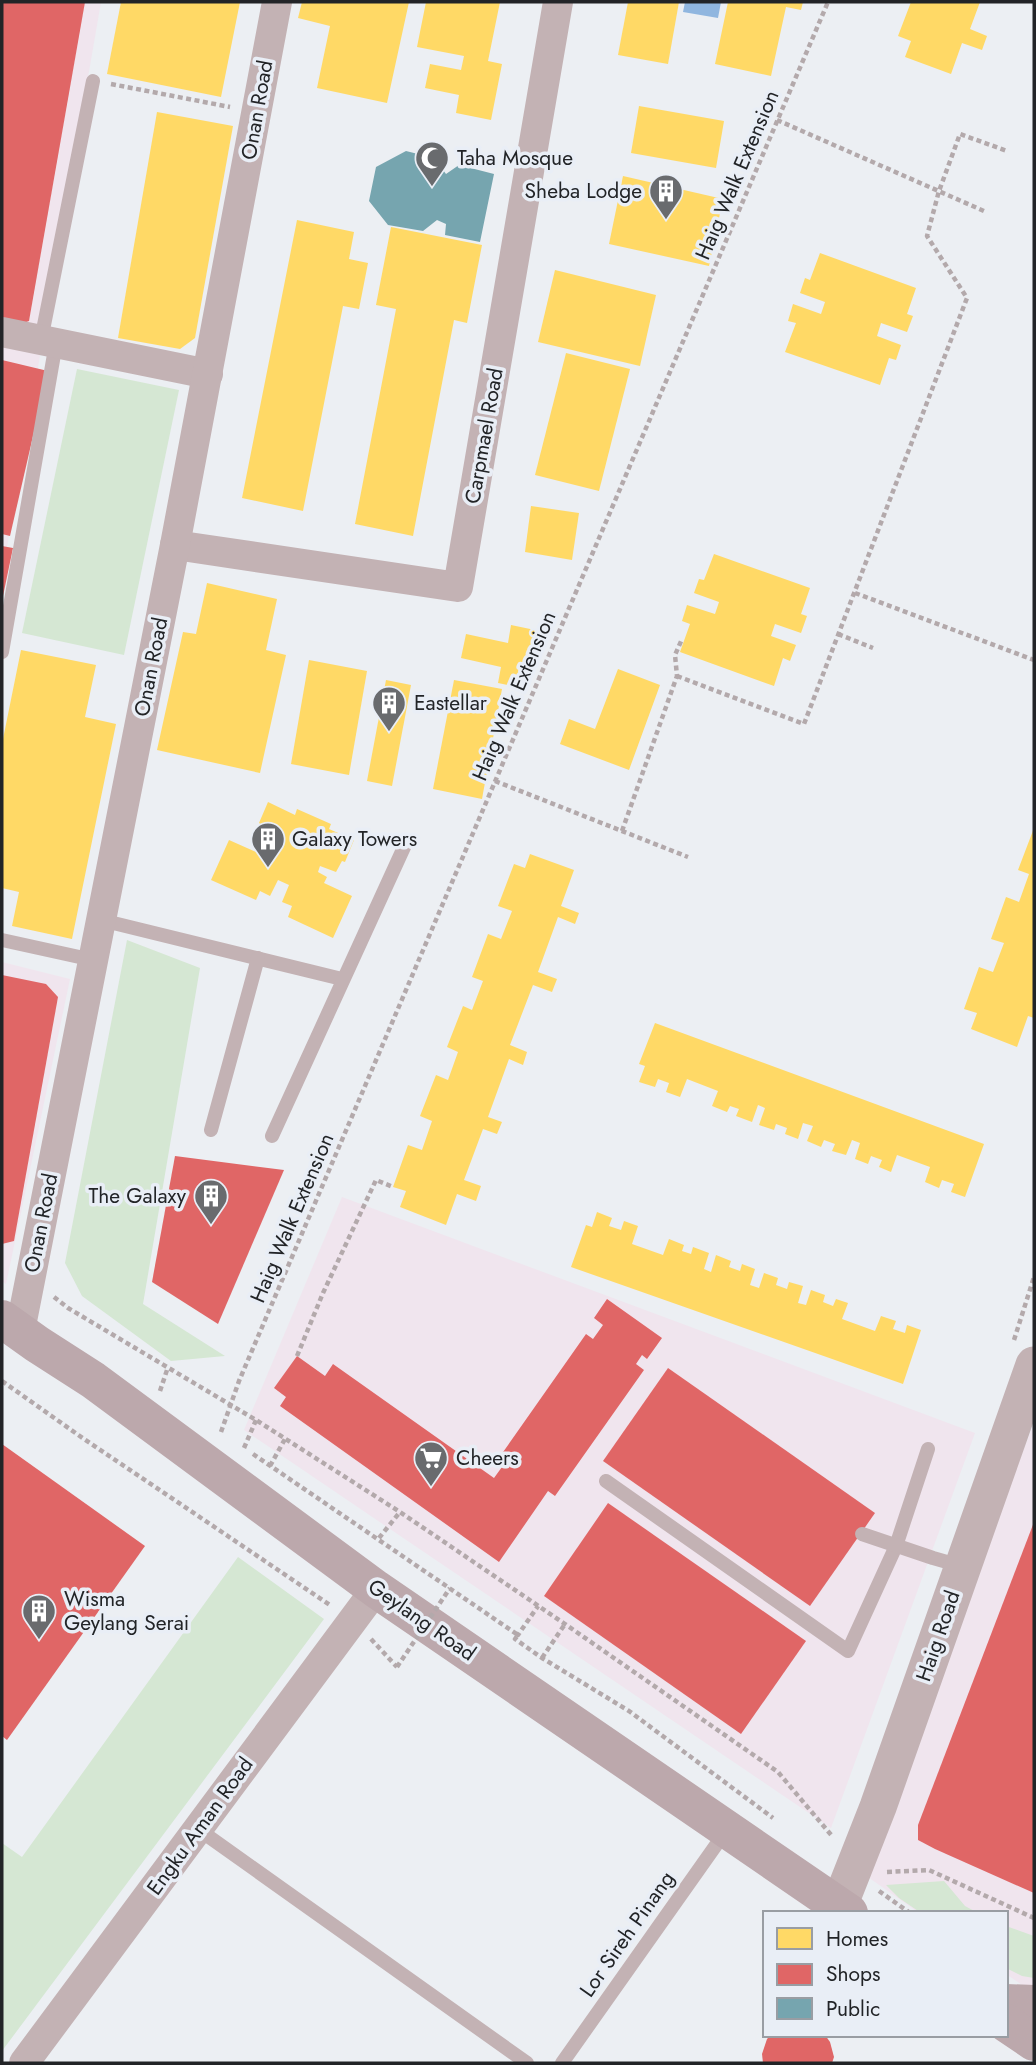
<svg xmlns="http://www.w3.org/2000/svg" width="1036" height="2065" font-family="Jost,sans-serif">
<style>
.commercial{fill:#f0e5ee}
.green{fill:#d5e7d3}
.water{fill:#90b6df}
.homes{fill:#ffd966}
.shops{fill:#e06666}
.public{fill:#76a5af}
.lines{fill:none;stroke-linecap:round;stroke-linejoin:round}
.path{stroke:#b3a9ab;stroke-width:4.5;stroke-dasharray:5 3.5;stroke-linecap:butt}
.service{stroke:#c3b2b4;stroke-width:14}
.minor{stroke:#c3b2b4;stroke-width:30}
.tertiary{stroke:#c3b2b4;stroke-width:37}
.primary{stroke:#bca8ac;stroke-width:38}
.path-bridge{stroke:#b3a9ab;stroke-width:4.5;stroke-dasharray:5 3.5;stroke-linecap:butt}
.labels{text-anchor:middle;stroke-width:7;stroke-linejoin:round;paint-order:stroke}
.street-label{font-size:21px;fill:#222427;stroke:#e9eef6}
.poi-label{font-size:21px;fill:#222427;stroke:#e9eef6;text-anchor:start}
</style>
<rect width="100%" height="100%" fill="#eceff3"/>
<g class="commercial">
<polygon points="2,2 101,2 2,576"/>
<polygon points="2,962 70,979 6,1284 2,1281"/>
<polygon points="342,1197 975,1433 831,1828 244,1430"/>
<polygon points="1034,1423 1034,1993 1006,1974 1006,1913 919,1913 858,1870"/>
</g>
<g class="green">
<polygon points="77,369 179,390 124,655 22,633"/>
<polygon points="127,940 200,968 143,1304 225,1356 171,1361 82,1296 65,1263"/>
<polygon points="238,1557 324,1619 2,2051 2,1843 22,1857"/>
<polygon points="944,1881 965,1906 978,1913 921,1913 899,1898 886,1885"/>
<polygon points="1006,1926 1034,1936 1034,1978 1022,1976 1006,1968"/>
</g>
<polygon class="water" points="685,2 721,2 718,18 683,12"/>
<g class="homes">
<polygon points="121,2 240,2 221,97 107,74"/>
<polygon points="302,2 409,2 387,103 317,88 330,26 298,18"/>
<polygon points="426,2 500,2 488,61 502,64 491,120 456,113 459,95 425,88 430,64 461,70 464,56 417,47"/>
<polygon points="628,2 679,2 668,64 618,55"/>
<polygon points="728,2 803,2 801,10 786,7 771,76 715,64"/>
<polygon points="911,2 980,2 970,29 987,36 982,50 962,43 951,74 905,57 911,41 898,36"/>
<polygon points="639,106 724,121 716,168 631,153"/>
<polygon points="157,112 233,126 195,338 180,349 118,338"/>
<polygon points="623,176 723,199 709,266 609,244"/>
<polygon points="297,220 354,232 349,259 368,263 359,309 343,306 303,511 242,498"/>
<polygon points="391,227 482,245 467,323 454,320 413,536 355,524 396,309 376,305"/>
<polygon points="820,253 916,288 907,314 913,316 907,332 881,323 877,336 901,345 896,360 889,358 880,385 785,352 796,323 788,321 793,304 821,314 825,302 800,293 805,278 810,280"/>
<polygon points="555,270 656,295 640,366 538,342"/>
<polygon points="566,353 630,369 599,491 535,475"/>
<polygon points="531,506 579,513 572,560 525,552"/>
<polygon points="714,554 810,588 801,614 807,616 801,633 775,624 771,636 796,645 790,661 783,658 774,686 680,652 690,624 682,621 687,605 715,614 719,602 694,593 699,579 704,580"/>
<polygon points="207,583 277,599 266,650 286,655 260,773 157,750 183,632 196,634"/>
<polygon points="511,625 535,630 523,688 498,683 501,667 461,658 466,634 508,643"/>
<polygon points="21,650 96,665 85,717 116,724 72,939 12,926 19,892 2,888 2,744"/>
<polygon points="309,660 367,671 349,775 291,764"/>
<polygon points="618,669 660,685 629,770 560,744 569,719 595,729"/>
<polygon points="386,680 411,685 392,786 367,781"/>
<polygon points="454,680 502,689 482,799 433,789"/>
<polygon points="268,802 295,815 297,809 331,824 329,829 354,840 345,862 342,861 336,872 320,866 318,872 327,877 324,883 352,896 333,938 288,917 292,906 282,902 289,885 278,880 270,896 260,891 256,900 211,880 229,840 256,852 258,847 269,852 273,844 257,837 262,825 259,823"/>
<polygon points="1034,828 1034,1018 1028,1016 1017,1047 971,1029 977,1013 964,1009 979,967 993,972 1004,943 991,939 1006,897 1019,902 1029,874 1018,870"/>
<polygon points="530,854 574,870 561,906 579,913 575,924 558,917 538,972 557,979 552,992 533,985 510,1045 527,1052 523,1065 509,1059 488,1117 502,1122 497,1134 483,1129 464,1180 481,1186 476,1201 457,1194 446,1225 400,1207 406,1191 393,1187 408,1145 422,1150 432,1121 420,1116 436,1075 448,1080 458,1052 447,1047 463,1006 472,1010 483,981 472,977 488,934 501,939 512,911 498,906 514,864 525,868"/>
<polygon points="655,1023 984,1144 965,1197 951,1192 954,1184 942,1180 939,1188 925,1182 930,1167 897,1155 891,1172 879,1167 882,1160 871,1156 868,1164 855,1159 860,1143 852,1140 846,1155 832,1151 835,1144 824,1140 821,1147 807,1141 813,1126 803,1123 798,1139 785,1134 787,1128 776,1124 774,1130 759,1125 765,1108 758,1105 752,1122 736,1116 739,1109 730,1106 727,1112 712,1106 718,1091 687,1079 680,1097 666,1092 669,1083 658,1079 655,1087 639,1082 645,1066 639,1064"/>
<polygon points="597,1212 612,1218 609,1226 621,1230 624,1221 638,1226 632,1244 663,1255 669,1239 684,1245 682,1251 691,1254 693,1247 709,1253 704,1269 711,1272 716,1255 731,1261 729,1267 740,1271 742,1264 755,1269 750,1285 759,1288 764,1273 778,1278 776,1285 787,1289 789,1282 803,1286 798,1303 806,1305 811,1290 825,1295 823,1302 833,1306 836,1299 848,1303 842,1319 875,1331 881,1316 896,1321 893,1329 905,1333 907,1325 921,1330 903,1384 571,1267 586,1225 592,1227"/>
<polygon points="1002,1633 1034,1645 1034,1792 977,1769 980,1764 954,1754 965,1726 983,1733 1005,1673 989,1666"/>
</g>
<g class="shops">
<polygon points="2,2 85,2 29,321 13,327 2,325"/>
<polygon points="2,360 48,371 10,536 2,534"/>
<polygon points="2,546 13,548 3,596 2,596"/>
<polygon points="2,975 46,984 58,997 14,1241 2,1244"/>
<polygon points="175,1156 284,1170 218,1324 152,1282"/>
<polygon points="607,1299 662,1338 647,1359 642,1355 636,1364 644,1370 555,1496 548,1491 499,1562 280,1406 286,1397 274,1388 297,1356 325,1376 333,1364 494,1478 507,1460 501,1455 586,1334 593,1339 603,1325 594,1318"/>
<polygon points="668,1368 875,1513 810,1606 603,1461"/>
<polygon points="2,1444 145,1546 7,1740 2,1736"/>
<polygon points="608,1503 806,1641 741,1734 544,1596"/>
<polygon points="1034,1522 1034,1893 935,1849 918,1840 918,1825"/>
<polygon points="771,2035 825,2035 830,2042 834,2057 832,2063 763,2063 762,2054 767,2039"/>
</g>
<polygon class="public" points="406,151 434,158 446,174 459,165 494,174 480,242 445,235 446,224 437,220 423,231 388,225 369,201 376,167"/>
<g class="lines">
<g class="path">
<polyline points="111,84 230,107"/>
<polyline points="777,120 984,211"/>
<polyline points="855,593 1034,660"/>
<polyline points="838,634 873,648"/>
<polyline points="677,676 804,724 967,298 927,236 939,191 960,134 1007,151"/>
<polyline points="495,781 688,857"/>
<polyline points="622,831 677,676 675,655 682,639"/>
<polyline points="54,1297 68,1308 256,1420 400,1512 565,1624 778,1772 832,1836"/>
<polyline points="1014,1340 1034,1277"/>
<polyline points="297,1356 323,1293 376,1180 393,1187"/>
<polyline points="2,1381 84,1439 330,1605"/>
<polyline points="160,1391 168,1367"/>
<polyline points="221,1432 239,1381 828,2"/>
<polyline points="244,1448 256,1420"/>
<polyline points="253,1454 518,1635 515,1639 542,1658 629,1711 773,1818"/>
<polyline points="270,1466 285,1439"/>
<polyline points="379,1538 400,1512"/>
<polyline points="516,1634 518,1635 538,1606"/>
<polyline points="371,1639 397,1667"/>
<polyline points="542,1658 565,1624"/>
<polyline points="887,1872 929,1870 1034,1918"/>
<polyline points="879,1891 910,1913"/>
</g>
<g class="service">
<polyline points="41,340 93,81"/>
<polyline points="2,652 56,343"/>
<polyline points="101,920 342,979"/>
<polyline points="2,940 93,960"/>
<polyline points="211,1130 258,958"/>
<polyline points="272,1136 405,845"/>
<polyline points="606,1481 848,1651 896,1546 928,1449"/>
<polyline points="862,1534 933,1558 961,1566"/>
<polyline points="198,1829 527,2063"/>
<polyline points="562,2063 726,1831"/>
</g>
<g class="minor">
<polyline points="2,332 208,374"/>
<polyline points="175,545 458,587 558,2"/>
<polyline points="20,1331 175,545 277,2"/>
<polyline points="24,2063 376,1589"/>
</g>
<polyline class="tertiary" points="839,1906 878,1807 1034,1365"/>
<g class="primary">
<polyline points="2,1319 37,1344 93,1380 376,1589 849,1913"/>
<polyline points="1006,2003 1034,2004"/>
<polyline points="1006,2023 1034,2042"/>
</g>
<polyline class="path-bridge" points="397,1667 450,1588"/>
</g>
<defs>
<g id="mosque-pin" transform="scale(1.75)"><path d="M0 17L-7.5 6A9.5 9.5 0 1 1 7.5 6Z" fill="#696b6e" stroke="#e9eef6"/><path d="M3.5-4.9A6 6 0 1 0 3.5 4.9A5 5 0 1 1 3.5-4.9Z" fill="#fff"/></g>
<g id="building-pin" transform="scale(1.75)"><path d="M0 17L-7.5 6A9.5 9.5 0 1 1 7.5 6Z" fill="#696b6e" stroke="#e9eef6"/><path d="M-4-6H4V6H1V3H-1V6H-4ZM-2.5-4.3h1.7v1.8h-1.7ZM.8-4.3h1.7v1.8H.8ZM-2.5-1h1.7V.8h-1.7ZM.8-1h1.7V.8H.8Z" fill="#fff"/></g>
<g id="supermarket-pin" transform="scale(1.75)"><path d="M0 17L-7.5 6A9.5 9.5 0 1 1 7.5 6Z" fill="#696b6e" stroke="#e9eef6"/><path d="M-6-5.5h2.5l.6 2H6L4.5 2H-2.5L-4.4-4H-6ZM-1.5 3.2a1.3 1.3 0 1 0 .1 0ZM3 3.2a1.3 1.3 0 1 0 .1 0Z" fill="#fff"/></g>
</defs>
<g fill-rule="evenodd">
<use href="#mosque-pin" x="432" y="158"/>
<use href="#building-pin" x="666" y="191"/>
<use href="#building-pin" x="389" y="703"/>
<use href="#building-pin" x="268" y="839"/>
<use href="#building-pin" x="211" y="1196"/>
<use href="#supermarket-pin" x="431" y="1458"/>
<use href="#building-pin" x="39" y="1611"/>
</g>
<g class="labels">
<g class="street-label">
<text transform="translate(257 110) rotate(-80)" y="7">Onan Road</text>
<text transform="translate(737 175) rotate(-67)" y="7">Haig Walk Extension</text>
<text transform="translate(484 436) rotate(-80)" y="7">Carpmael Road</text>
<text transform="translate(151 667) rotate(-79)" y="7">Onan Road</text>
<text transform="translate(514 696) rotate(-67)" y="7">Haig Walk Extension</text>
<text transform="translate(292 1218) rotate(-67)" y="7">Haig Walk Extension</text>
<text transform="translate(41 1223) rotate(-79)" y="7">Onan Road</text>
<text transform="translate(422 1620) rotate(35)" y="7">Geylang Road</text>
<text transform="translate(938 1636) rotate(-71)" y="7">Haig Road</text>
<text transform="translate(200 1826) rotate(-54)" y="7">Engku Aman Road</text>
<text transform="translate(627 1934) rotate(-55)" y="7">Lor Sireh Pinang</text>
</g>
<g class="poi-label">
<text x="457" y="165">Taha Mosque</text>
<text x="642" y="198" text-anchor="end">Sheba Lodge</text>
<text x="414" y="710">Eastellar</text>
<text x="292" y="846">Galaxy Towers</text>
<text x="186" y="1203" text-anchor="end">The Galaxy</text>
<text x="456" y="1465">Cheers</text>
<text x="64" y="1606">Wisma<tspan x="64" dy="24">Geylang Serai</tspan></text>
</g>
</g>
<rect width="1036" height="2065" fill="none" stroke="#222427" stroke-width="7"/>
<rect x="763" y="1911" width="245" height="126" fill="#e9eef6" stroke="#999da3" stroke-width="2"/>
<rect x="777" y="1928" width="35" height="21" fill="#ffd966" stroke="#999da3" stroke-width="2"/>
<text x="826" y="1946" font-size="21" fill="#222427">Homes</text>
<rect x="777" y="1964" width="35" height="21" fill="#e06666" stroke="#999da3" stroke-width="2"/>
<text x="826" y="1981" font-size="21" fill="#222427">Shops</text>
<rect x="777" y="1998" width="35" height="21" fill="#76a5af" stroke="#999da3" stroke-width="2"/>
<text x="826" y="2016" font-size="21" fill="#222427">Public</text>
</svg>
